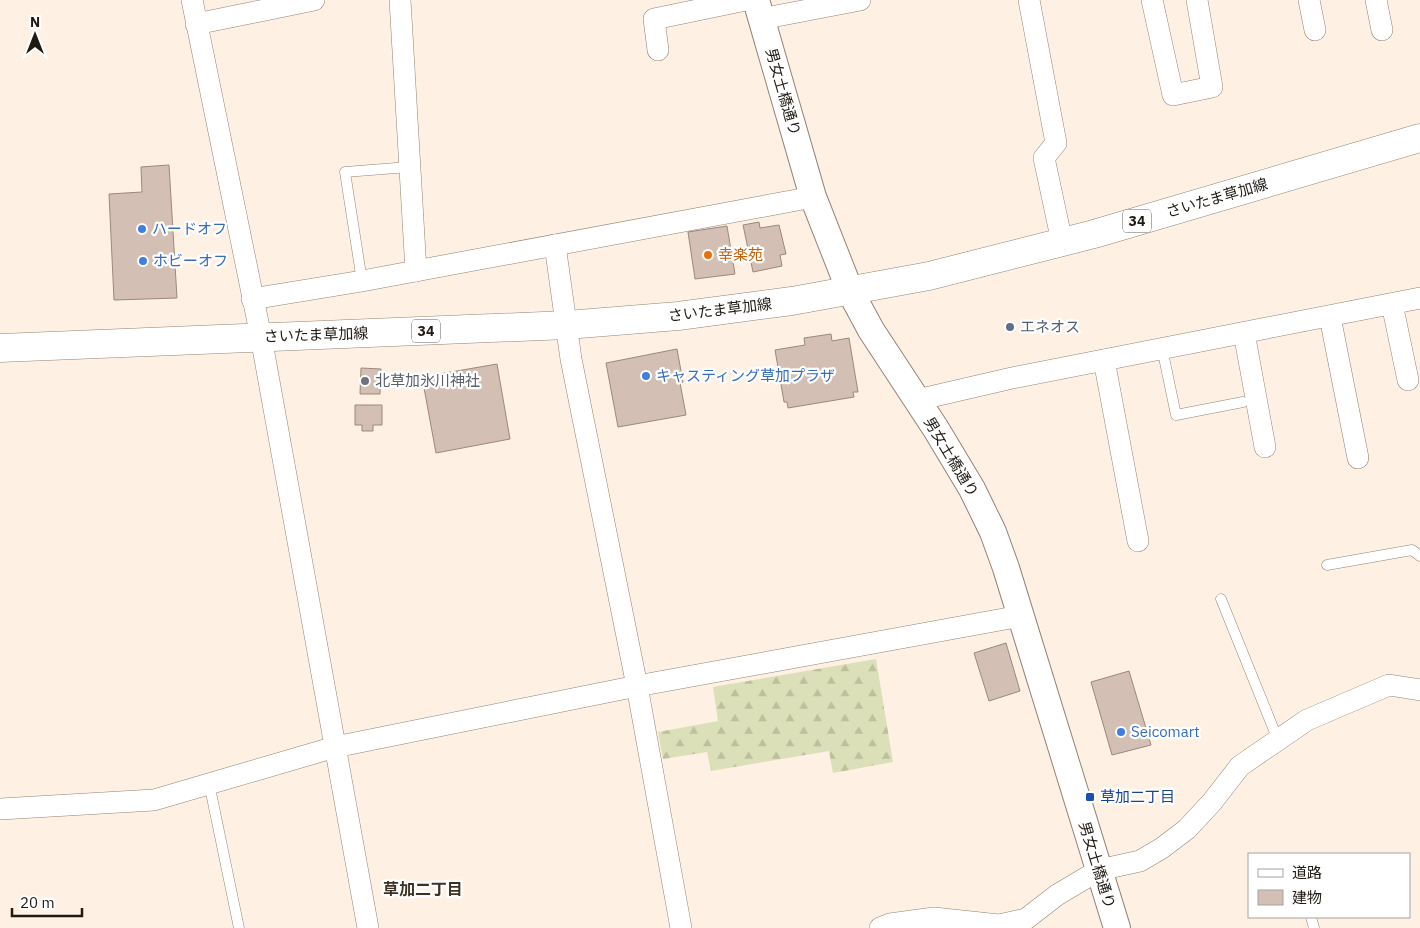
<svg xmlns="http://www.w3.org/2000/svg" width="1420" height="928" font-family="'IBM Plex Sans','Noto Sans JP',sans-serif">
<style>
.forest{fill:url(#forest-firs)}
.building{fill:#d4bfb4;stroke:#9b887d}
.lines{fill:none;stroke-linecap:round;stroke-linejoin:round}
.service-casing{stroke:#928374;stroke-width:11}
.minor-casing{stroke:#928374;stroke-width:22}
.tertiary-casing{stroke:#928374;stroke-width:28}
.primary-casing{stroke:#928374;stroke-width:29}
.service{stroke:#fff;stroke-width:10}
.minor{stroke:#fff;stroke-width:21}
.tertiary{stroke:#fff;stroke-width:26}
.primary{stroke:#fff;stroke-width:28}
.shop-dot{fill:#3f7fe0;stroke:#fff;stroke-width:2}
.food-dot{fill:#e8710a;stroke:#fff;stroke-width:2}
.service-dot{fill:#5c6f8a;stroke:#fff;stroke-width:2}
.worship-dot{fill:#6b7280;stroke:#fff;stroke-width:2}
.transit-dot{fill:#1a4fb4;stroke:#fff;stroke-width:2}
.labels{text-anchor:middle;stroke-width:4.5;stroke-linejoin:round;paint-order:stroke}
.shield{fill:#fff;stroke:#625e5a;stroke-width:1}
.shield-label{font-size:14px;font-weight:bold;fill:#1e1913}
.street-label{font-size:15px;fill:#1e1913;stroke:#fff}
.shop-label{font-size:15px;fill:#366cbe;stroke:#fff;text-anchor:start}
.food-label{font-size:15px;fill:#c56008;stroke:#fff;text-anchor:start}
.service-label{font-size:15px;fill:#4e5e75;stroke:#fff;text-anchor:start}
.worship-label{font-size:15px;fill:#5b616d;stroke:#fff;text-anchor:start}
.transit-label{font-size:15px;fill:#164399;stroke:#fff;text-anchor:start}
.neighbourhood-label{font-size:16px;font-weight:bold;fill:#3e3124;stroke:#fff}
</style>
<defs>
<pattern id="forest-firs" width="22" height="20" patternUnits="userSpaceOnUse" patternTransform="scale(1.25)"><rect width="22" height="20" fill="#dbe0b8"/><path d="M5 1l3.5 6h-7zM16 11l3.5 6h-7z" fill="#bcc09d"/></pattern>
</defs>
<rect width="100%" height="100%" fill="#fef0e3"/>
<polygon class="forest" points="876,659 893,762 833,773 829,751 711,771 707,752 663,759 658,732 718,721 713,687"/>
<g class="building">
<polygon points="169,165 177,298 114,300 109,194 142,192 141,167"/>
<polygon points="759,222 760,228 779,225 786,254 780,255 782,266 753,272 743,225"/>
<polygon points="727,226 735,274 695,279 688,232"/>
<polygon points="831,334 832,341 849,338 858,392 853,392 854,397 788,408 787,402 784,402 775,350 805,345 804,338"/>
<polygon points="677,349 683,382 680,383 686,415 618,427 606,363"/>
<polygon points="497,364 510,439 436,453 422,377"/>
<polygon points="361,368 381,369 380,394 360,394"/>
<polygon points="355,405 382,405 382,425 373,425 373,431 362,431 362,425 355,425"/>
<polygon points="1006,643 1020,691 989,701 974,653"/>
<polygon points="1129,671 1151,745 1112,755 1091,682"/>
</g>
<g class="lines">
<g class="service-casing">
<g id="service">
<polyline points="362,281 345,172 409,167"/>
<polyline points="1162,348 1176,415 1243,402"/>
<polyline points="1327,565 1412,550 1420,556"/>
<polyline points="1221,599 1278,740"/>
<polyline points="209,783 239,928"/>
<polyline points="1311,917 1314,928"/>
</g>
</g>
<g class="minor-casing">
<g id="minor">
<polyline points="192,0 261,337 368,928"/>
<polyline points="400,0 416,271"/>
<polyline points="1029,0 1056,143 1044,158 1062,242"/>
<polyline points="1152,0 1173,95 1212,87 1197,0"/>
<polyline points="1309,0 1315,30"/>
<polyline points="1376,0 1382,30"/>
<polyline points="761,19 860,0"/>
<polyline points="196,24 314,0"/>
<polyline points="658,50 654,19 746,0"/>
<polyline points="555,245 571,359 637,686 681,928"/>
<polyline points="252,299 362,281 813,197"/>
<polyline points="1392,304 1408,380"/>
<polyline points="1330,317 1358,458"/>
<polyline points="1244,333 1265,447"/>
<polyline points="1104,360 1138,541"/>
<polyline points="917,400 1012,378 1420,298"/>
<polyline points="0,809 154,800 335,747 637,686 1021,616"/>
<polyline points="880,928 890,924 934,918 999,925 1026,919 1057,895 1099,870 1140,861 1162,848 1187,829 1212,802 1240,766 1307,720 1389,685 1420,690"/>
</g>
</g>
<g class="tertiary-casing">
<polyline id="tertiary" points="756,0 813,197 850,291 871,330 936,429 972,489 993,532 1006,568 1117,928"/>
</g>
<g class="primary-casing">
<polyline id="primary" points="0,348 567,325 678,316 792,301 929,276 1094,234 1420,138"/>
</g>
<use href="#service" class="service"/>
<use href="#minor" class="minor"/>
<use href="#tertiary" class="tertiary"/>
<use href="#primary" class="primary"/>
</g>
<g class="shop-dot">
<circle cx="142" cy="229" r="5"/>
<circle cx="143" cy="261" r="5"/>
<circle cx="646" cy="376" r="5"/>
<circle cx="1121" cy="732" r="5"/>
</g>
<circle class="food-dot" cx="708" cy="255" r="5"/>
<circle class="service-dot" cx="1010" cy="327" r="5"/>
<circle class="worship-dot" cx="365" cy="381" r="5"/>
<rect class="transit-dot" x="1085" y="792" width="10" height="10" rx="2.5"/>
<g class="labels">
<g class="shield">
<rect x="1123" y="209.5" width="28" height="23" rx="4"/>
<rect x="412" y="319.5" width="28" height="23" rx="4"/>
</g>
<g class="shield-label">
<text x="1137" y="226">34</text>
<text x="426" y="336">34</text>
</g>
<g class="street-label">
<text transform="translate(783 92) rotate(74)" y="5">男女土橋通り</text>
<text transform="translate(1217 198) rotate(-16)" y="5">さいたま草加線</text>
<text transform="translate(720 310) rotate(-7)" y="5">さいたま草加線</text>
<text transform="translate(316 335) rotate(-2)" y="5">さいたま草加線</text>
<text transform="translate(951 457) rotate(59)" y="5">男女土橋通り</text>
<text transform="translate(1097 865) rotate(73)" y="5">男女土橋通り</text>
</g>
<g class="shop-label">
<text x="152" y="234">ハードオフ</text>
<text x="153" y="266">ホビーオフ</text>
<text x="656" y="381">キャスティング草加プラザ</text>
<text x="1131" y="737">Seicomart</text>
</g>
<g class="food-label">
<text x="718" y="260">幸楽苑</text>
</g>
<g class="service-label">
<text x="1020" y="332">エネオス</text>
</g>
<g class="worship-label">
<text x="375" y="386">北草加氷川神社</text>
</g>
<g class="transit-label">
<text x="1100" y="802">草加二丁目</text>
</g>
<g class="neighbourhood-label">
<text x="423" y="895">草加二丁目</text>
</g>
</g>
<rect x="1248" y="853" width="162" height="65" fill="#ffffff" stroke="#a5a3a1"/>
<rect x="1258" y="869" width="25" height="8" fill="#ffffff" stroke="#a5a3a1"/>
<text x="1292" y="878" font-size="15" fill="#1e1913">道路</text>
<rect x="1258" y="890" width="25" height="15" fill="#d4bfb4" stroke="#a5a3a1"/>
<text x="1292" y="903" font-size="15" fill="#1e1913">建物</text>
<g transform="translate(35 35)" stroke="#ffffff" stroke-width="4" paint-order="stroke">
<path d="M0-4L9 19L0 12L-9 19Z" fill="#1e1913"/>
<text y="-8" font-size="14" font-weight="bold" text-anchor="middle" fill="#1e1913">N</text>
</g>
<path d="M12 908v8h70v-8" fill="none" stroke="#1e1913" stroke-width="2.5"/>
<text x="20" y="908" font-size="15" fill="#1e1913" stroke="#ffffff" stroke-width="4" paint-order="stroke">20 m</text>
</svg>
